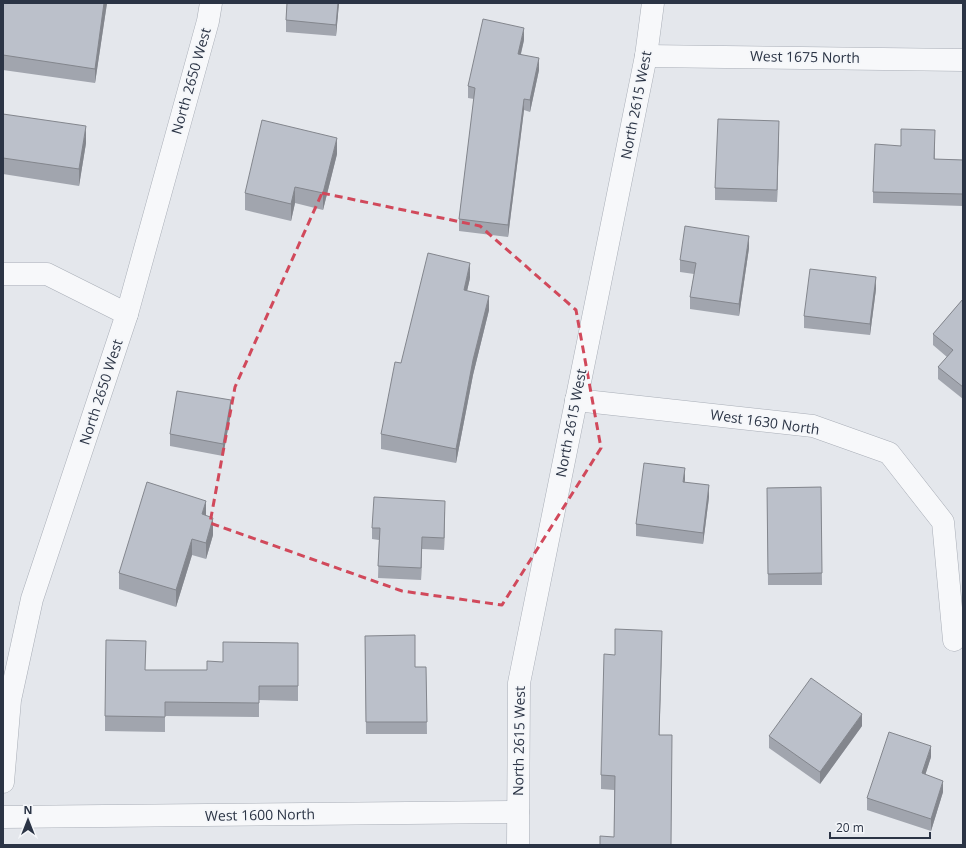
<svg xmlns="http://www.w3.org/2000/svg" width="966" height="848" font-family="'Open Sans',sans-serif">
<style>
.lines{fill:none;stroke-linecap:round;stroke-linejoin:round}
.minor-casing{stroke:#a9aeb7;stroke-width:23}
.minor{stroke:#f7f8fa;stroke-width:22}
.wall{fill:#a1a5ae}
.shaded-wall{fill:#83868d}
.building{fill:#bbc0ca;stroke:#83868d}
.marked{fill:none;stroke:#d1495b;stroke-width:3;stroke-dasharray:8 5;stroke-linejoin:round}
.labels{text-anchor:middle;stroke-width:3.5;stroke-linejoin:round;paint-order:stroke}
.street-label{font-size:14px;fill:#2b3445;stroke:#f4f6f9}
</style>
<rect width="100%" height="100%" fill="#e4e7ec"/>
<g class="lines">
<g class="minor-casing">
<g id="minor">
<polyline points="646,56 963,60"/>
<polyline points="3,274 47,274 127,314"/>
<polyline points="576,400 813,426 889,453 943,522 954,640"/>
<polyline points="3,782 10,700 32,599 127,314 208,21 211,3"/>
<polyline points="3,817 518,812"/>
<polyline points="518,845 519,683 646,56 653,3"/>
</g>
</g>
<use href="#minor" class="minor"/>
</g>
<g class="wall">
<polygon points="3,3 107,3 95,83 3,70"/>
<polygon points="287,3 339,3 336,36 286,32 286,20"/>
<polygon points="524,40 521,54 539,70 530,112 524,110 508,237 459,231 459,219 474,99 468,98 468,86"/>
<polygon points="3,114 86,143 79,186 3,174"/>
<polygon points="779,132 777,202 715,200 715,188"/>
<polygon points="935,142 935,159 963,160 963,206 873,203 873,192 901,146"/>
<polygon points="337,154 323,210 295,203 291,221 245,210 245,193"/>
<polygon points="749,248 739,316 690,309 690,297 694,274 680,272 680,260"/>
<polygon points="470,278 467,291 489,310 473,375 456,463 381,449 381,434 401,363"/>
<polygon points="876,289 870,335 804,328 804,316"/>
<polygon points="963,299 963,399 938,379 938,367 947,357 933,345 933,334"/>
<polygon points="231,412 223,456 170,446 170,434"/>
<polygon points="684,482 709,497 703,544 636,536 636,524"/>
<polygon points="821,487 822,585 768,585 767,488"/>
<polygon points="445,512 444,550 422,549 421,580 378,578 379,540 372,539 372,528"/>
<polygon points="206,516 213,535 206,559 192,555 176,607 119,589 119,573"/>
<polygon points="365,636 415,667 426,667 427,734 366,734"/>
<polygon points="298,643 298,701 259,700 259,717 165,716 165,732 105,731 105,716 146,670 207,670 223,662"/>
<polygon points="662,645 614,837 614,790 601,789 601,775 615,655"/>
<polygon points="862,726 820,784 769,748 769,736"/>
<polygon points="931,757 925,775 943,792 931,831 867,810 867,798"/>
</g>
<g class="shaded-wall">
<polygon points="104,3 107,3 95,83 95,69"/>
<polygon points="338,3 339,3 336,36 336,25"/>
<polygon points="524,28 524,40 518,65 518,54"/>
<polygon points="539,58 539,70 530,112 530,100"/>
<polygon points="524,99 524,110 508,237 508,225"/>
<polygon points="779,121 779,132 777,202 777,190"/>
<polygon points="86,126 86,143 79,186 79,169"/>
<polygon points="337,138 337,154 323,210 323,193"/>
<polygon points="295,187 295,203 291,221 291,204"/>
<polygon points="749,236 749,248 739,316 739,304"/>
<polygon points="470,263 470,278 464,304 464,290"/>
<polygon points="876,277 876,289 870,335 870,324"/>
<polygon points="489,296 489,310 473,375 456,463 456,449 473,360"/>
<polygon points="231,400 231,412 223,456 223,444"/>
<polygon points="685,468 685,480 683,493 683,482"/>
<polygon points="709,485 709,497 703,544 703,533"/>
<polygon points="206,501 206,517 202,514"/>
<polygon points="445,501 445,512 444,550 444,538"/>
<polygon points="213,518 213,535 206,559 206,543"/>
<polygon points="422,537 422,549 421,580 421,568"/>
<polygon points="192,539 192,555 176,607 176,590"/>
<polygon points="662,631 662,645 659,749 659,735"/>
<polygon points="862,714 862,726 820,784 820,772"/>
<polygon points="931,746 931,757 922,785 922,773"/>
<polygon points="943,781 943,792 931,831 931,819"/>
</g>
<g class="building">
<polygon points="3,3 104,3 95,69 3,55"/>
<polygon points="287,3 338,3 336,25 286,20"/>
<polygon points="483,19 524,28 518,54 539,58 530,100 524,99 508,225 459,219 475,88 468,86"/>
<polygon points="3,114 86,126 79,169 3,158"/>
<polygon points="718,119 779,121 777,190 715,188"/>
<polygon points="262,120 337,138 323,193 295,187 291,204 245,193"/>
<polygon points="901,129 935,130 934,159 963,160 963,194 873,192 875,144 901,146"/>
<polygon points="685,226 749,236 739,304 690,297 696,263 680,260"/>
<polygon points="428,253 470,263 464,290 489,296 473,360 456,449 381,434 395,362 401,363"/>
<polygon points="810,269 876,277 870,324 804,316"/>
<polygon points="963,299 963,387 938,367 953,350 933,334"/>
<polygon points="177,391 231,400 223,444 170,434"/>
<polygon points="644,463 685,468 683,482 709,485 703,533 636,524"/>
<polygon points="147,482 206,501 202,514 213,518 206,543 192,539 176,590 119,573"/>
<polygon points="821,487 822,573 768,574 767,488"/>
<polygon points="374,497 445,501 444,538 422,537 421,568 378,566 380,528 372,528"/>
<polygon points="615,629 662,631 659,735 672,735 671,845 600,845 600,836 614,837 615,776 601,775 604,654 615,655"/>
<polygon points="415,635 415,667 426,667 427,722 366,722 365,636"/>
<polygon points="106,640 146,641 145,670 207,670 207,661 223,662 223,642 298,643 298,686 259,686 259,703 165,702 165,717 105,716"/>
<polygon points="811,678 862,714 820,772 769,736"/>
<polygon points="889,732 931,746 922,773 943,781 931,819 867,798"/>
</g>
<path class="marked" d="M322,193L480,226L576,310L601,448L502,605L402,591L210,523L235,387Z"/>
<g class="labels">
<g class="street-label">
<text transform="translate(805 57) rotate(1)" y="5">West 1675 North</text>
<text transform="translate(191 81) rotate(-74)" y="5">North 2650 West</text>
<text transform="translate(636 105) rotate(-79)" y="5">North 2615 West</text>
<text transform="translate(101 392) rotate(-72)" y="5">North 2650 West</text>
<text transform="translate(765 422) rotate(8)" y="5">West 1630 North</text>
<text transform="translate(571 423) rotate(-79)" y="5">North 2615 West</text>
<text transform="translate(519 741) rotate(-89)" y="5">North 2615 West</text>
<text transform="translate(260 815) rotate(-1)" y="5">West 1600 North</text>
</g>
</g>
<rect width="966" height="848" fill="none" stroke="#2b3445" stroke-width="8"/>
<g transform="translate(28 820)" stroke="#f4f6f9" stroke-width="3" paint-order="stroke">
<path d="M0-3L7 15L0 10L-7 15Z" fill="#2b3445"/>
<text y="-6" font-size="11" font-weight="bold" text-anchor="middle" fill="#2b3445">N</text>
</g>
<path d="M830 832v6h100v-6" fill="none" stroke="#2b3445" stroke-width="2"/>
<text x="836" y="832" font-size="12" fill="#2b3445" stroke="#f4f6f9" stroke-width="3" paint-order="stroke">20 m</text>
</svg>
